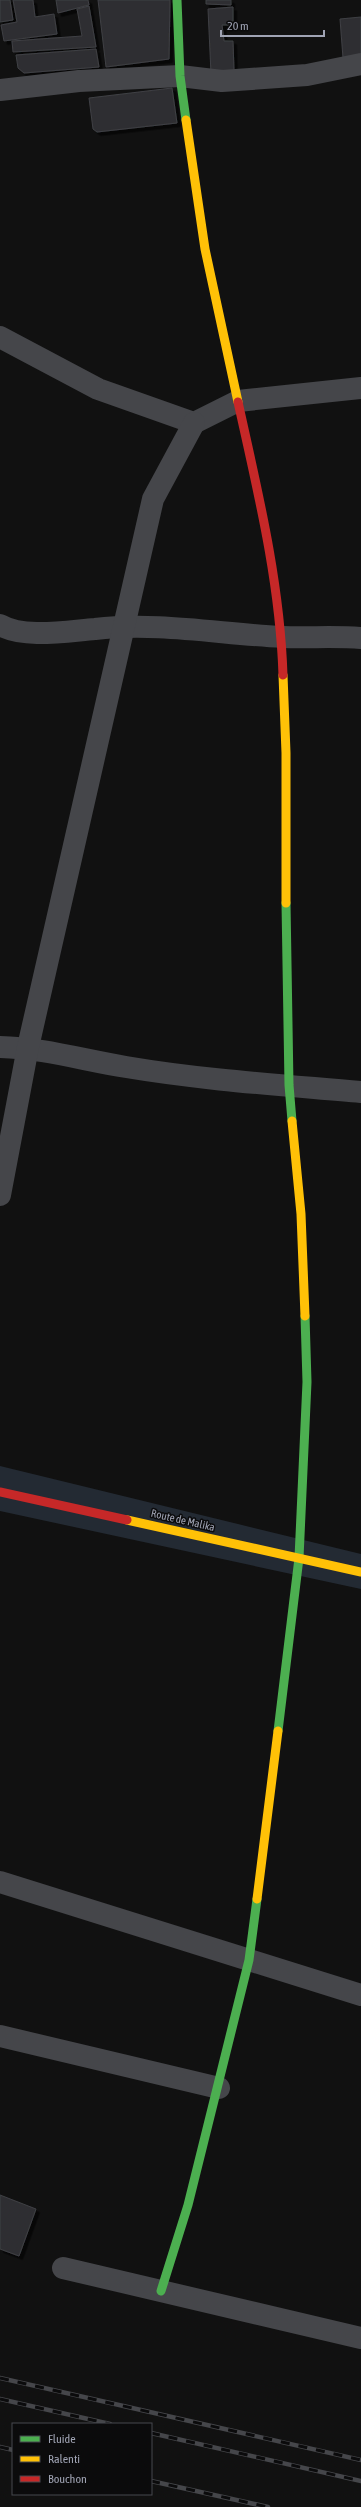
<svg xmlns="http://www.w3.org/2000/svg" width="361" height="2507" font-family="'Asap Condensed',sans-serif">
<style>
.water{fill:#232a33}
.building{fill:#2f2f31;stroke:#3f4045;filter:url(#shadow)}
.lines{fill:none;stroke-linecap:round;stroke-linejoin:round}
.street{stroke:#45464a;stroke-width:22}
.fast{stroke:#4caf50;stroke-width:9}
.slow{stroke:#ffc107;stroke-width:9}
.jam{stroke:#c62828;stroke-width:9}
.rail-casing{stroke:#45464a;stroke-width:4.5}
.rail{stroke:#0b0b0c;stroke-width:3;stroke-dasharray:9;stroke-linecap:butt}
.labels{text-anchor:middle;stroke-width:3;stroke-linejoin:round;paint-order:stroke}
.street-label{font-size:11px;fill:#a0a4b4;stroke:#0b0b0c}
</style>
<defs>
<filter id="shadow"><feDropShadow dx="3.5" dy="3.5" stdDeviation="0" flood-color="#0009"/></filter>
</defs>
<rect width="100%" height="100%" fill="#111"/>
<polygon class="water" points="0,1466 361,1554 361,1589 0,1511"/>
<g class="building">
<polygon points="0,0 10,0 13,20 0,22"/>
<polygon points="13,0 33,0 35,17 54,14 57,34 4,41 1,25 17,22"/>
<polygon points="56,0 88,0 89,5 58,13"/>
<polygon points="98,0 170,0 169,59 106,67"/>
<polygon points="206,0 231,0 231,5 206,4"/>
<polygon points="89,6 96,47 13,52 12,41 82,36 77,9"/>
<polygon points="233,7 233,25 222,25 224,41 233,41 234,71 211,74 208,9"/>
<polygon points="361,17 361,55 343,58 340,19"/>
<polygon points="96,49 99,67 24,73 18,68 16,55"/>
<polygon points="172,88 177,123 97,132 93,129 89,98"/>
<polygon points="0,2195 36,2209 19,2256 0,2249"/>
</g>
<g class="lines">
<g class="street">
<polyline points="0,90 79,81 180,76 222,81 307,75 361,64"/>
<polyline points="0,337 98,389 194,423 238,401 361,388"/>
<path d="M0,625C23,639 68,631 95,629C158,622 220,634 282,637C308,638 335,636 361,638"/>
<path d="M0,1047C43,1048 83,1060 126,1067C203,1080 282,1085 361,1092"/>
<polyline points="0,1195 28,1047 153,499 194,423"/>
<polyline points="0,1882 361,1995"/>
<polyline points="0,2036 219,2088"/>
<polyline points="63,2268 361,2338"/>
</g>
<g class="fast">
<polyline points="177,0 180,76 186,120"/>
<polyline points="286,903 289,1085 292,1121"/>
<polyline points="278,1731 299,1558 307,1382 305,1316"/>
<polyline points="161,2291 188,2205 249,1960 257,1899"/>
</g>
<g class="slow">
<polyline points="186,120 205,249 238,402"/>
<polyline points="283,675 286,753 286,903"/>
<polyline points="292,1121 301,1214 305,1316"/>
<polyline points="127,1520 361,1572"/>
<polyline points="257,1899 278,1731"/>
</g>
<g class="jam">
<path d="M238,402C258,492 280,582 283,675"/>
<polyline points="0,1492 127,1520"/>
</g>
<g class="rail-casing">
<g id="rail">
<polyline points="0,2378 361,2460"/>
<polyline points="0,2399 110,2424"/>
<polyline points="151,2433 361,2481"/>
<polyline points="0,2447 13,2450"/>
<polyline points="151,2481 268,2507"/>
</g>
</g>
<use href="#rail" class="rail"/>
</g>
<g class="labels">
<g class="street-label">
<text transform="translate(183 1520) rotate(13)" y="4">Route de Malika</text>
</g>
</g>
<rect x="12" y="2423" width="140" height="72" fill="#0b0b0c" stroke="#47484f"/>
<rect x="20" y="2436" width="20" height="6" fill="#4caf50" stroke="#47484f"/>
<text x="48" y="2443" font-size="12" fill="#a0a4b4">Fluide</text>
<rect x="20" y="2456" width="20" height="6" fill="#ffc107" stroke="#47484f"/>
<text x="48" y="2463" font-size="12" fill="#a0a4b4">Ralenti</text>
<rect x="20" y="2476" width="20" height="6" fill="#c62828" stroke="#47484f"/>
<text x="48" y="2483" font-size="12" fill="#a0a4b4">Bouchon</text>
<path d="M221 30v6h103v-6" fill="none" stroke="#a0a4b4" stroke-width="2"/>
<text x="227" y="30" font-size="12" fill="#a0a4b4" stroke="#0b0b0c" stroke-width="3" paint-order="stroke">20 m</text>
</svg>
